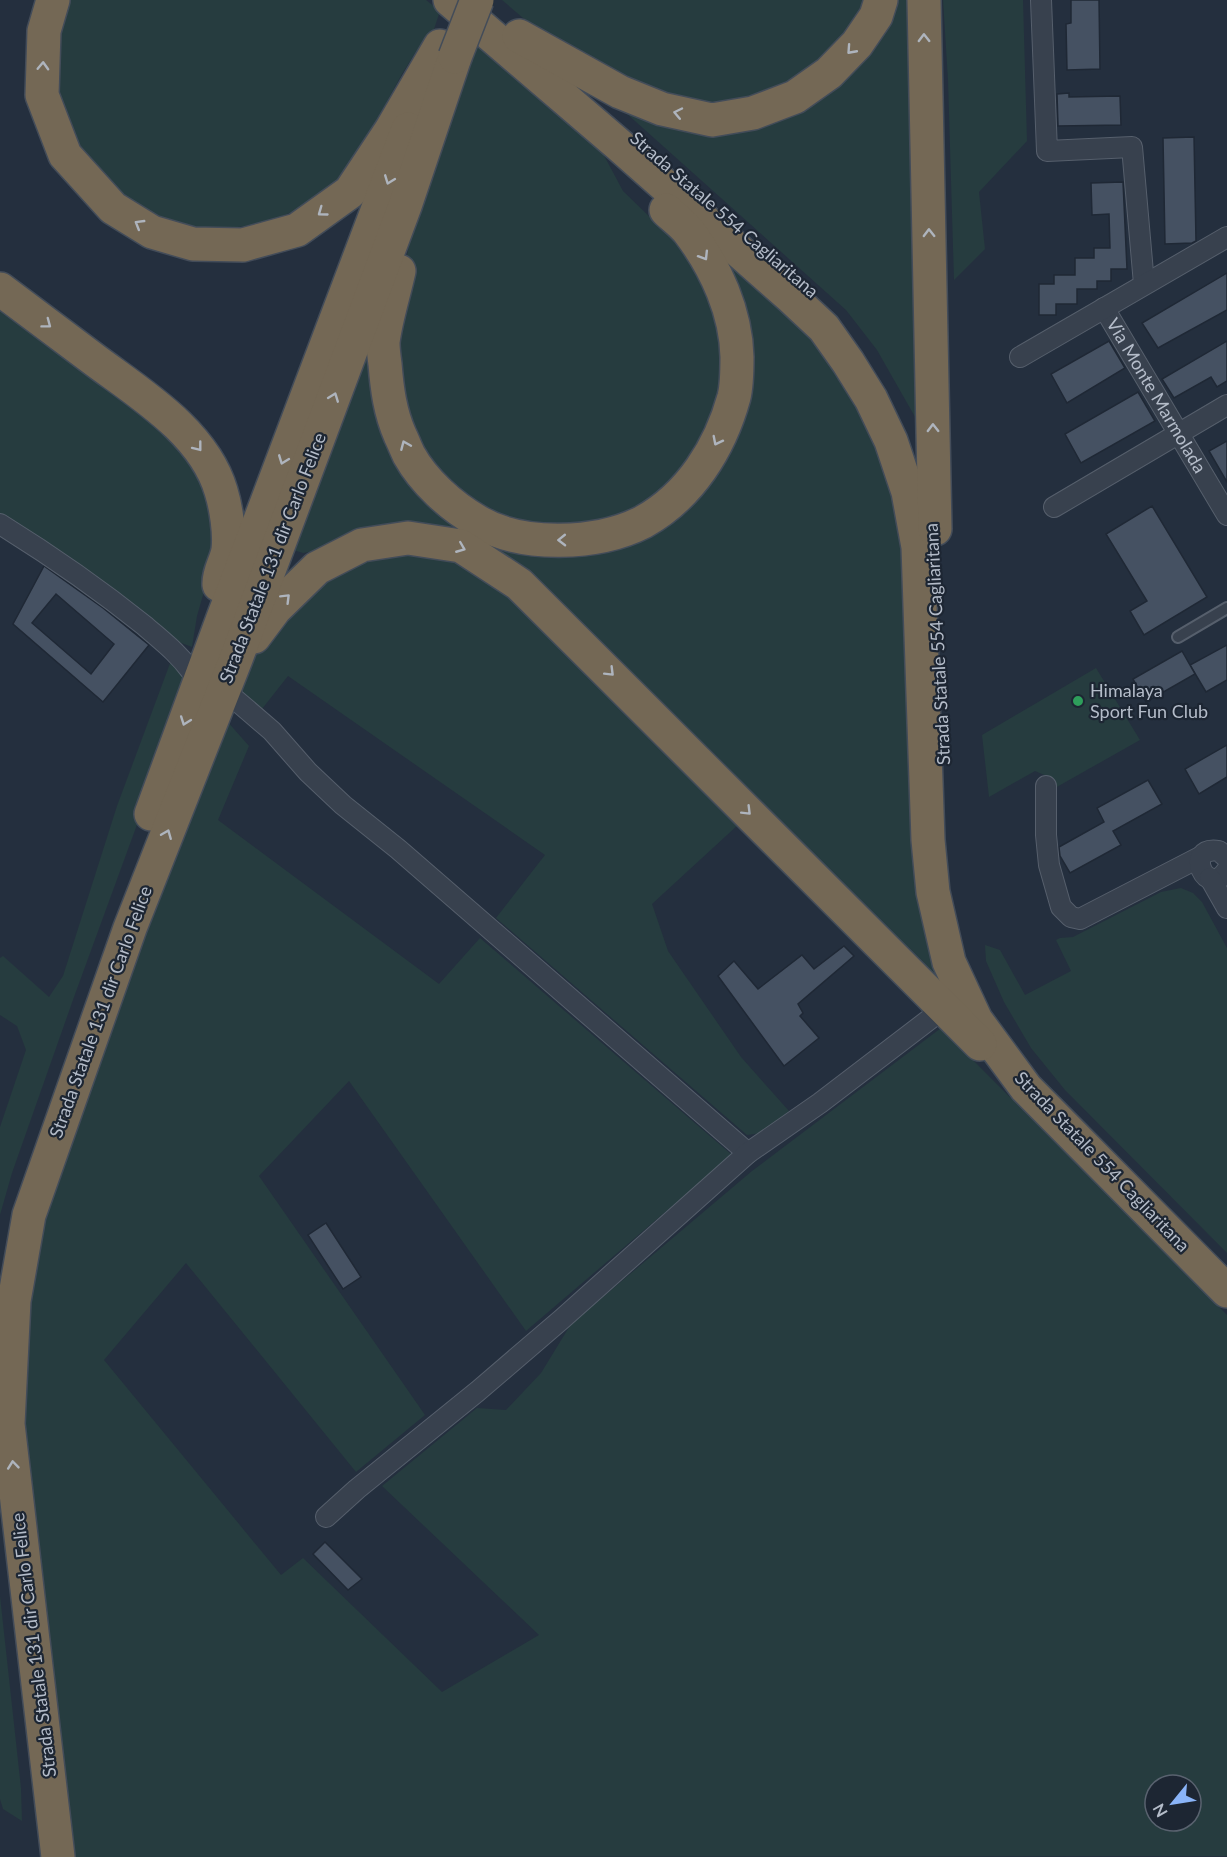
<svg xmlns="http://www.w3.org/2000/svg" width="1227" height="1857" font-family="Lato,sans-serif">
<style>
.green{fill:#263c3f;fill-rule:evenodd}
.building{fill:#455162;stroke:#1f2835;stroke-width:1.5;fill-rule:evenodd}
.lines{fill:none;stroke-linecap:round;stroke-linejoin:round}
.lane-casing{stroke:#565f6c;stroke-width:14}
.street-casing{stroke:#565f6c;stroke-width:22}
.highway-casing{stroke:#434c59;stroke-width:36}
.lane{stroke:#38414e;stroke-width:10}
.street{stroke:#38414e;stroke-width:20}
.highway{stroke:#746855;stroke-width:33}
.highway-bridge-casing{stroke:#434c59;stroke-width:36;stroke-linecap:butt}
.highway-bridge{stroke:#746855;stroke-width:33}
.oneway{stroke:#aeb4bd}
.leisure-dot{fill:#2e9e5b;stroke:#1d2633;stroke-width:2}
.labels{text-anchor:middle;stroke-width:4.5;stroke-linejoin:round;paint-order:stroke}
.street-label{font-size:18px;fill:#b4bcc9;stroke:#1d2633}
.poi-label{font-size:18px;fill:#b4bcc9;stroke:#1d2633;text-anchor:start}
</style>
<rect width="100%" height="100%" fill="#242f3e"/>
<g class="green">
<polygon points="61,0 426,0 440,11 433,32 417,50 402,74 355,160 321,199 267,223 217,230 174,226 144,214 82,160 53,93"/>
<polygon points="502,0 869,0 864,13 797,83 726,104 685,104 596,64 523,18"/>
<polygon points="894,0 907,0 923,431 877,350 846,310 616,104 743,129"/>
<polygon points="943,0 1023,0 1027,141 979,192 985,249 954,280 948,80"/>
<polygon points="473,41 549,108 600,148 623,191 689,255 722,323 723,361 718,400 693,460 651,501 622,516 567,527 522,525 482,511 415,455 393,373 406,261 412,229"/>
<polygon points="711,248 768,295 818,346 865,420 893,488 905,549 911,839 920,904 945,980 936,987 716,755 511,562 494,547 446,527 403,523 378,525 350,532 331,541 315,551 303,553 290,549 369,324 367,362 374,409 393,454 444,512 627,541 741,400"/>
<polygon points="0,302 129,399 189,454 210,502 214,557 197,616 192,647 176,641 0,517"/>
<polygon points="407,542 484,567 739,824 652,904 668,951 741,1057 789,1111 761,1133 747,1135 496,918 545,855 288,676 262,709 236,688 270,633 308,582"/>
<polygon points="172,658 191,677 74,997 12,1173 0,1215 0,1127 26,1050 17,1026 0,1015 0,958 3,956 49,997 63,976 117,806"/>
<polygon points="1096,668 1140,740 1055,788 1049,777 1035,771 989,797 982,735"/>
<path d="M226,720L249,746L218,820L439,984L480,938L732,1155L526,1331L349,1081L259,1176L425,1415L356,1472L186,1263L104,1360L281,1575L303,1558L442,1692L539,1635L382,1486L477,1408L506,1410L541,1373L571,1324L752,1171L941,1028L1227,1315V1856L73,1857L23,1424L33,1268L60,1159ZM1155,1785H1191V1821H1155Z"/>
<polygon points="1181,888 1193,893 1202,902 1227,948 1227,1253 1065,1090 1031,1048 1004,1002 986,961 985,945 1000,950 1025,995 1071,971 1056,940 1060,938 1073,937 1161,892"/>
<polygon points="0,1596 21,1788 22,1821 3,1809 0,1799"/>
</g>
<g class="building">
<polygon points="1071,0 1099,0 1100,69 1067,70 1066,24 1071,23"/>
<polygon points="1069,93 1069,97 1120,96 1121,125 1058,126 1057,94"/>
<polygon points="1194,137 1196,241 1192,243 1165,244 1163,138"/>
<polygon points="1123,182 1127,269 1111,269 1111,281 1097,281 1097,289 1077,289 1077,304 1056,304 1056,315 1039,315 1039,284 1054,284 1054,275 1075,275 1075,258 1094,258 1094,248 1110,248 1109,214 1092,215 1091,183"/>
<polygon points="1227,273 1227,310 1158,348 1142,323"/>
<polygon points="1109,341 1125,368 1067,403 1051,374"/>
<polygon points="1227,341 1227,381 1217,387 1211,377 1174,398 1162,379"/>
<polygon points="1138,392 1155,421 1081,463 1065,434"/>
<polygon points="1227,441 1227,482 1209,451"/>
<polygon points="1152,506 1207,597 1144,635 1130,611 1147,601 1106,534"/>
<path d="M44,566L103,608L149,645L103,702L13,624ZM56,594L114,644L91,674L32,623Z"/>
<polygon points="1227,645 1227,680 1206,692 1190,665"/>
<polygon points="1182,651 1195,674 1146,702 1133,679"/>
<polygon points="1227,745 1227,777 1199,794 1185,769"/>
<polygon points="1148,780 1162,804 1113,831 1121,845 1070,873 1060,856 1059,847 1104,822 1097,808"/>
<polygon points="844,946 854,956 798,1004 803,1013 800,1016 819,1038 784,1066 718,976 734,961 758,989 802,955 814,969"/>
<polygon points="326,1223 361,1277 343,1289 308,1235"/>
<polygon points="325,1542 362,1579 348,1590 313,1554"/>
</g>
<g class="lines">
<g class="lane-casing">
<polyline id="lane" points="1178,637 1227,608"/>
</g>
<g class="street-casing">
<g id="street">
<polyline points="1041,0 1047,151 1132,147 1144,284"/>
<path id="s1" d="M1104,308L1227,515"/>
<polyline points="1020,357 1227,237"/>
<polyline points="1054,507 1227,405"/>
<path d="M0,524C50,555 99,589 145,626C162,641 178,653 191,671"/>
<polyline points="230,695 272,731 308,772 343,805 398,849 748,1153"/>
<polyline points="1046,786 1046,835 1049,865 1061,907 1071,917 1080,919 1202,856"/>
<path d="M1227,858L1219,851C1182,845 1207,901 1227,870"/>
<polyline points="1210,878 1227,908"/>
<polyline points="326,1517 357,1489 478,1391 562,1319 748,1153 820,1103 943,1009"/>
</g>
</g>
<g class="highway-casing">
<g id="highway">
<polyline points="53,0 44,31 42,95 65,155 113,208 152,232 193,244 243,245 297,230 350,192 391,130 440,46"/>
<polyline points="450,0 619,145 792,298 824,328 848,362 871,399 891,441 908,492 918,547 928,840 933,892 949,962 976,1020 1026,1088 1227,1291"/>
<polyline points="924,0 935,529"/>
<polyline points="519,36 620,92 662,109 712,120 753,113 795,97 829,73 857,44 876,16 881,0"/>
<path d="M399,271C394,294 386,318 383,342C383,349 384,357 385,364C387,389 390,412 400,435C403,441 406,449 409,455C424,482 451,506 477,521C521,548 598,545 643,522C690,496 720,448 734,397C737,385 737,370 737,357C736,312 716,268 689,232C683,224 673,217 666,210"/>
<path d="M0,289C32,313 64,337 96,361C142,395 204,433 221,491C226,507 230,533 228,550C226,562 218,573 219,585"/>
<polyline points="254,637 275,609 317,568 362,545 408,538 461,546 519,584 980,1044"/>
<polyline points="151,814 223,618 408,129"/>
<polyline points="58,1857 8,1424 14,1301 29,1215 130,928 236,659 405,206 455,57"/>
</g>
</g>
<use href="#lane" class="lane"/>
<use href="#street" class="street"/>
<use href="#highway" class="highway"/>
<g class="highway-bridge-casing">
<polyline id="highway-bridge" points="455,57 477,0"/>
</g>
<use href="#highway-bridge" class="highway-bridge"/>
</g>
<defs><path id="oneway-chevron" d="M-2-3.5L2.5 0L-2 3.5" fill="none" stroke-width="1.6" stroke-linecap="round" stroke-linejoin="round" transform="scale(1.5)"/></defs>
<g class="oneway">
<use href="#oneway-chevron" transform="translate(924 38) rotate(-91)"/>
<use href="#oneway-chevron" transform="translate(851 50) rotate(132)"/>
<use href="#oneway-chevron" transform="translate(43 66) rotate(-88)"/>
<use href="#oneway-chevron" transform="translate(678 113) rotate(-168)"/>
<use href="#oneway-chevron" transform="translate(389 180) rotate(111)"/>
<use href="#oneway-chevron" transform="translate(322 212) rotate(144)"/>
<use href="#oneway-chevron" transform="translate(139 224) rotate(-149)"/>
<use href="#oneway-chevron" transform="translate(929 233) rotate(-91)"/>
<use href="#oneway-chevron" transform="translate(704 256) rotate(58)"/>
<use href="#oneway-chevron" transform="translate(47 324) rotate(37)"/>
<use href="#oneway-chevron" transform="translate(334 397) rotate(-69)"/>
<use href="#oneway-chevron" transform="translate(933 428) rotate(-91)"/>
<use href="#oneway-chevron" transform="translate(717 441) rotate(117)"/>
<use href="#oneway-chevron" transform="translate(405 445) rotate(-113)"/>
<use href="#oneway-chevron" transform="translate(198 447) rotate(52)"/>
<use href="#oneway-chevron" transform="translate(283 460) rotate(111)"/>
<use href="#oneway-chevron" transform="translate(562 540) rotate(179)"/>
<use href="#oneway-chevron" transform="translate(461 548) rotate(22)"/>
<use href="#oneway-chevron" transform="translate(286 598) rotate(-45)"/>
<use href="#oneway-chevron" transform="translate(610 672) rotate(45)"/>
<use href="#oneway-chevron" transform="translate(185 721) rotate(110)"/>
<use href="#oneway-chevron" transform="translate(747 811) rotate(45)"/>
<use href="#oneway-chevron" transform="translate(167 834) rotate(-68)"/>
<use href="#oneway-chevron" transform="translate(13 1465) rotate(-96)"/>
</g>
<circle class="leisure-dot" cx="1078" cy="701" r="6"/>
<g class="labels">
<g class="street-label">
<text transform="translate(724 215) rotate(41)" y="6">Strada Statale 554 Cagliaritana</text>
<text dy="6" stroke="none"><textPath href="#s1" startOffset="102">Via Monte Marmolada</textPath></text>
<text transform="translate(273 558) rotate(-69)" y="6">Strada Statale 131 dir Carlo Felice</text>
<text transform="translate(938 644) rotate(-93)" y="6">Strada Statale 554 Cagliaritana</text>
<text transform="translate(101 1012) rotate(-70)" y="6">Strada Statale 131 dir Carlo Felice</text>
<text transform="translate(1102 1162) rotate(46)" y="6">Strada Statale 554 Cagliaritana</text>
<text transform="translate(34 1645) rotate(-97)" y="6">Strada Statale 131 dir Carlo Felice</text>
</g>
<g class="poi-label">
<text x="1090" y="697">Himalaya<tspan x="1090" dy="21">Sport Fun Club</tspan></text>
</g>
</g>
<g transform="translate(1173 1803) rotate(240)"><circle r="28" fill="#1d2633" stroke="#59626f" stroke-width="1.5"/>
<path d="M0-4.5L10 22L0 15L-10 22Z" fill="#8ab4f8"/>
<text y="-9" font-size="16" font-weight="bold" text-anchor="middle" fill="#b4bcc9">N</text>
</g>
</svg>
